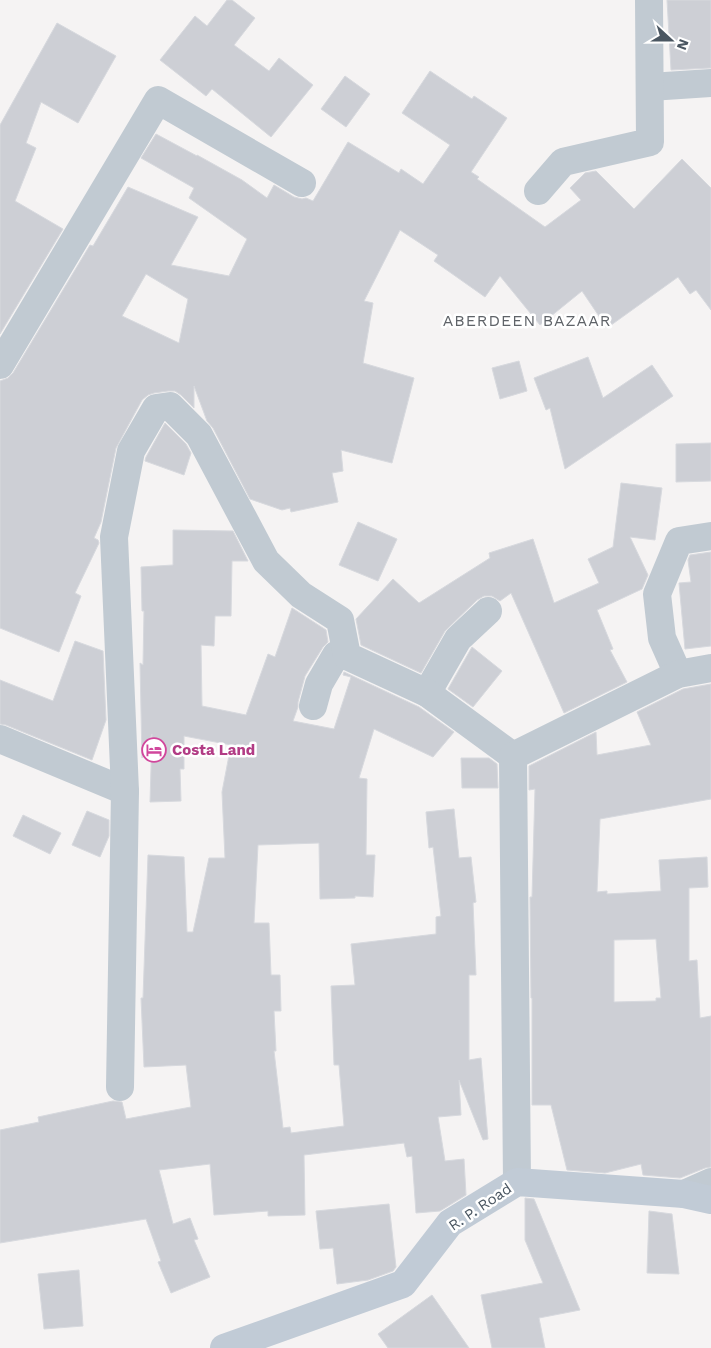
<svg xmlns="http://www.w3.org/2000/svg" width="711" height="1348" font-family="'Work Sans',sans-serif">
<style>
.building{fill:#cdcfd5;stroke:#d7d9de;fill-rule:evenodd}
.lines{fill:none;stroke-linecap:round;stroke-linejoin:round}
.street{stroke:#c1cad2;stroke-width:28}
.secondary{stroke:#c1cbd6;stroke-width:28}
.labels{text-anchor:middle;stroke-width:5;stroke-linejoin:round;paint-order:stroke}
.hotel-label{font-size:15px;font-weight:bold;fill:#b23c85;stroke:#fff;text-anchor:start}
.street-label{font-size:15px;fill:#4a5661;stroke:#fff}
.neighbourhood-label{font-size:16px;letter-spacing:1px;fill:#5f6368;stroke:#fff}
</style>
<rect width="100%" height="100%" fill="#f5f3f3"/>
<g class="building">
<polygon points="227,0 232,0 255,18 234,45 269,71 279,58 313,85 271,137 212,89 206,96 160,60 195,16 207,26"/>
<polygon points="667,0 711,0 711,68 671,70"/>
<polygon points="57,23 116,56 78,123 41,102 26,143 36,148 15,201 63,229 0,334 0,125"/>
<path d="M430,71L472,99L474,96L507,118L471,172L479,177L477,179L545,227L581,200L570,188L585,173L596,171L634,209L682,159L711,188V310L696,290L690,294L678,277L607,328L582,291L540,325L500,276L485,297L434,261L438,255L400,230L364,301L373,303L363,363L414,378L392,463L341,450L343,471L332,473L338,502L291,512L290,508L282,510L250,499L213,428L207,421L194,386V408L181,395L175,391H168L154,393L148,395L142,400L116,448L101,522L94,538L98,540L99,543L75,593L81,596L59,652L0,628V381L8,378L13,373L90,245L93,246L128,187L198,217L171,265L229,276L247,239L189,198L194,188L141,158L156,134L197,156V155L242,180L267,198L274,185L294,197L302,199L306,198L313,201L348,142L399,173L401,169L423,184L450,145L402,113ZM146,274L188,299L179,343L122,316Z"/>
<polygon points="345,76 370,94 346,127 321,109"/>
<polygon points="588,357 603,398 652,365 673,396 565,469 550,408 546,410 534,378"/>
<polygon points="519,361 527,391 500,399 492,368"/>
<polygon points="165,423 186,444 191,453 184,475 145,461 146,457"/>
<polygon points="711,443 711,481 676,482 676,444"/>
<polygon points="621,483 662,488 655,540 630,537 648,575 642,589 597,610 613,649 610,650 627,682 564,713 511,593 500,601 492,596 484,596 477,600 445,631 421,673 361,645 356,619 393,579 419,603 490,558 489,553 533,539 554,603 599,583 588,559 613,547"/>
<polygon points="358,522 397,539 378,581 339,565"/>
<polygon points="173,530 233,531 248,561 232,561 231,616 215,616 214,646 201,645 202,706 246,715 268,654 275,657 292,608 326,630 328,642 323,647 305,676 298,702 298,707 293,721 334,729 351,677 343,675 344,672 419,707 454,732 433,757 374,729 359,778 367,779 366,855 375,855 373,897 355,896 355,898 320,899 319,843 258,845 254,923 269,923 271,975 280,975 281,1011 274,1011 276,1051 274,1051 283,1128 290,1127 291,1133 344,1126 339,1065 334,1065 331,986 355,985 351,944 436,934 436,917 441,916 433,847 429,848 426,812 454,809 459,858 471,857 476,902 473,903 476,975 469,975 469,1060 481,1058 488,1139 483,1140 459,1080 461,1115 438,1117 445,1161 464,1159 466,1195 440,1211 416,1213 412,1156 407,1157 404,1143 304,1155 305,1215 268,1216 268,1211 214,1215 210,1164 159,1170 173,1224 190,1218 198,1239 194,1240 210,1277 171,1293 158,1262 161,1261 146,1219 0,1243 0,1130 39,1122 38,1117 113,1101 122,1102 126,1119 191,1107 186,1065 144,1067 141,998 143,998 148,855 184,857 187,932 193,932 209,858 225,858 222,792 231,745 184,736 184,769 180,769 181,801 150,802 152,734 142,758 140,663 143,665 144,611 142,611 141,567 173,565"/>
<polygon points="711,552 711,646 685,649 679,583 691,582 688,560 690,555"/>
<polygon points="75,641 103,651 106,720 92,760 6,725 0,724 0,680 53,701"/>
<polygon points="472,647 502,671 473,707 448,689"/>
<path d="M711,684V799L600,819L597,892L607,891V894L661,891L659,860L707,857L708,887L689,888V961L697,960L700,1018L711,1016V1167L705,1168L680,1178L643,1175L641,1164L605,1173L567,1170L551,1105H532V998H531L530,897H532L535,789L529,790V766L596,732L597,755L651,745L637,712L683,689ZM656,939L661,998H656V1001L614,1002V940Z"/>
<polygon points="461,758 489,758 497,764 498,788 462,788"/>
<polygon points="87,811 109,820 109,836 100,857 72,845"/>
<polygon points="23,815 61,833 50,854 13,836"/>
<polygon points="525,1198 534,1199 580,1310 539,1318 545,1348 492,1348 481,1295 543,1283 525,1240"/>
<polygon points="389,1204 396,1267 393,1271 368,1280 337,1284 333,1248 320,1249 316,1211"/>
<polygon points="649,1211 672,1214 679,1274 647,1273"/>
<polygon points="79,1270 83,1326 44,1329 38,1274"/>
<polygon points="432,1295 469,1348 388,1348 378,1334"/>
</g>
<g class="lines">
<g class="street">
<polyline points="650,87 711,83"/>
<polyline points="538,191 563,162 650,142 649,0"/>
<polyline points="0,365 158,100 302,183"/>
<polyline points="678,674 662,638 657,594 679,541 711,536"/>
<polyline points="427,693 458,639 488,611"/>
<polyline points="313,706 319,684 336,655 347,656"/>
<polyline points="0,739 125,791"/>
<polyline points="120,1087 125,791 114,537 131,451 156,408 170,406 199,435 266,561 301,595 340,620 347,656 427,693 513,756"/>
<polyline points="517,1182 513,756 678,674 711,668"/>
<polyline points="684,1194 711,1182"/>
</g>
<polyline class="secondary" points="224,1348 403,1284 450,1223 517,1182 684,1194 711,1200"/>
</g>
<defs>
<g id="hotel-ring" transform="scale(1.25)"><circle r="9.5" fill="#fff" stroke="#d1479c" stroke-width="1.5"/><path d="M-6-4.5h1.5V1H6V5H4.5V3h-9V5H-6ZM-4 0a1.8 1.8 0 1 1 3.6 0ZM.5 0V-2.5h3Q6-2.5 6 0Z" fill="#d1479c"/></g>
</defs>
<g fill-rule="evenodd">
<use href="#hotel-ring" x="154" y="750"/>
</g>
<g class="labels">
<g class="hotel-label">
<text x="172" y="755">Costa Land</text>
</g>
<g class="street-label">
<text transform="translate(480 1207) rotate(-34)" y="5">R. P. Road</text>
</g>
<g class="neighbourhood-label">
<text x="527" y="326">ABERDEEN BAZAAR</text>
</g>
</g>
<g transform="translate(671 40) rotate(111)" stroke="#ffffff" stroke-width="4" paint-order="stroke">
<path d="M0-4L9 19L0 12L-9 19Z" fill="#4a5661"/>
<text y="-8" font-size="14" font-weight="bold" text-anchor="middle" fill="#4a5661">N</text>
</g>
</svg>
